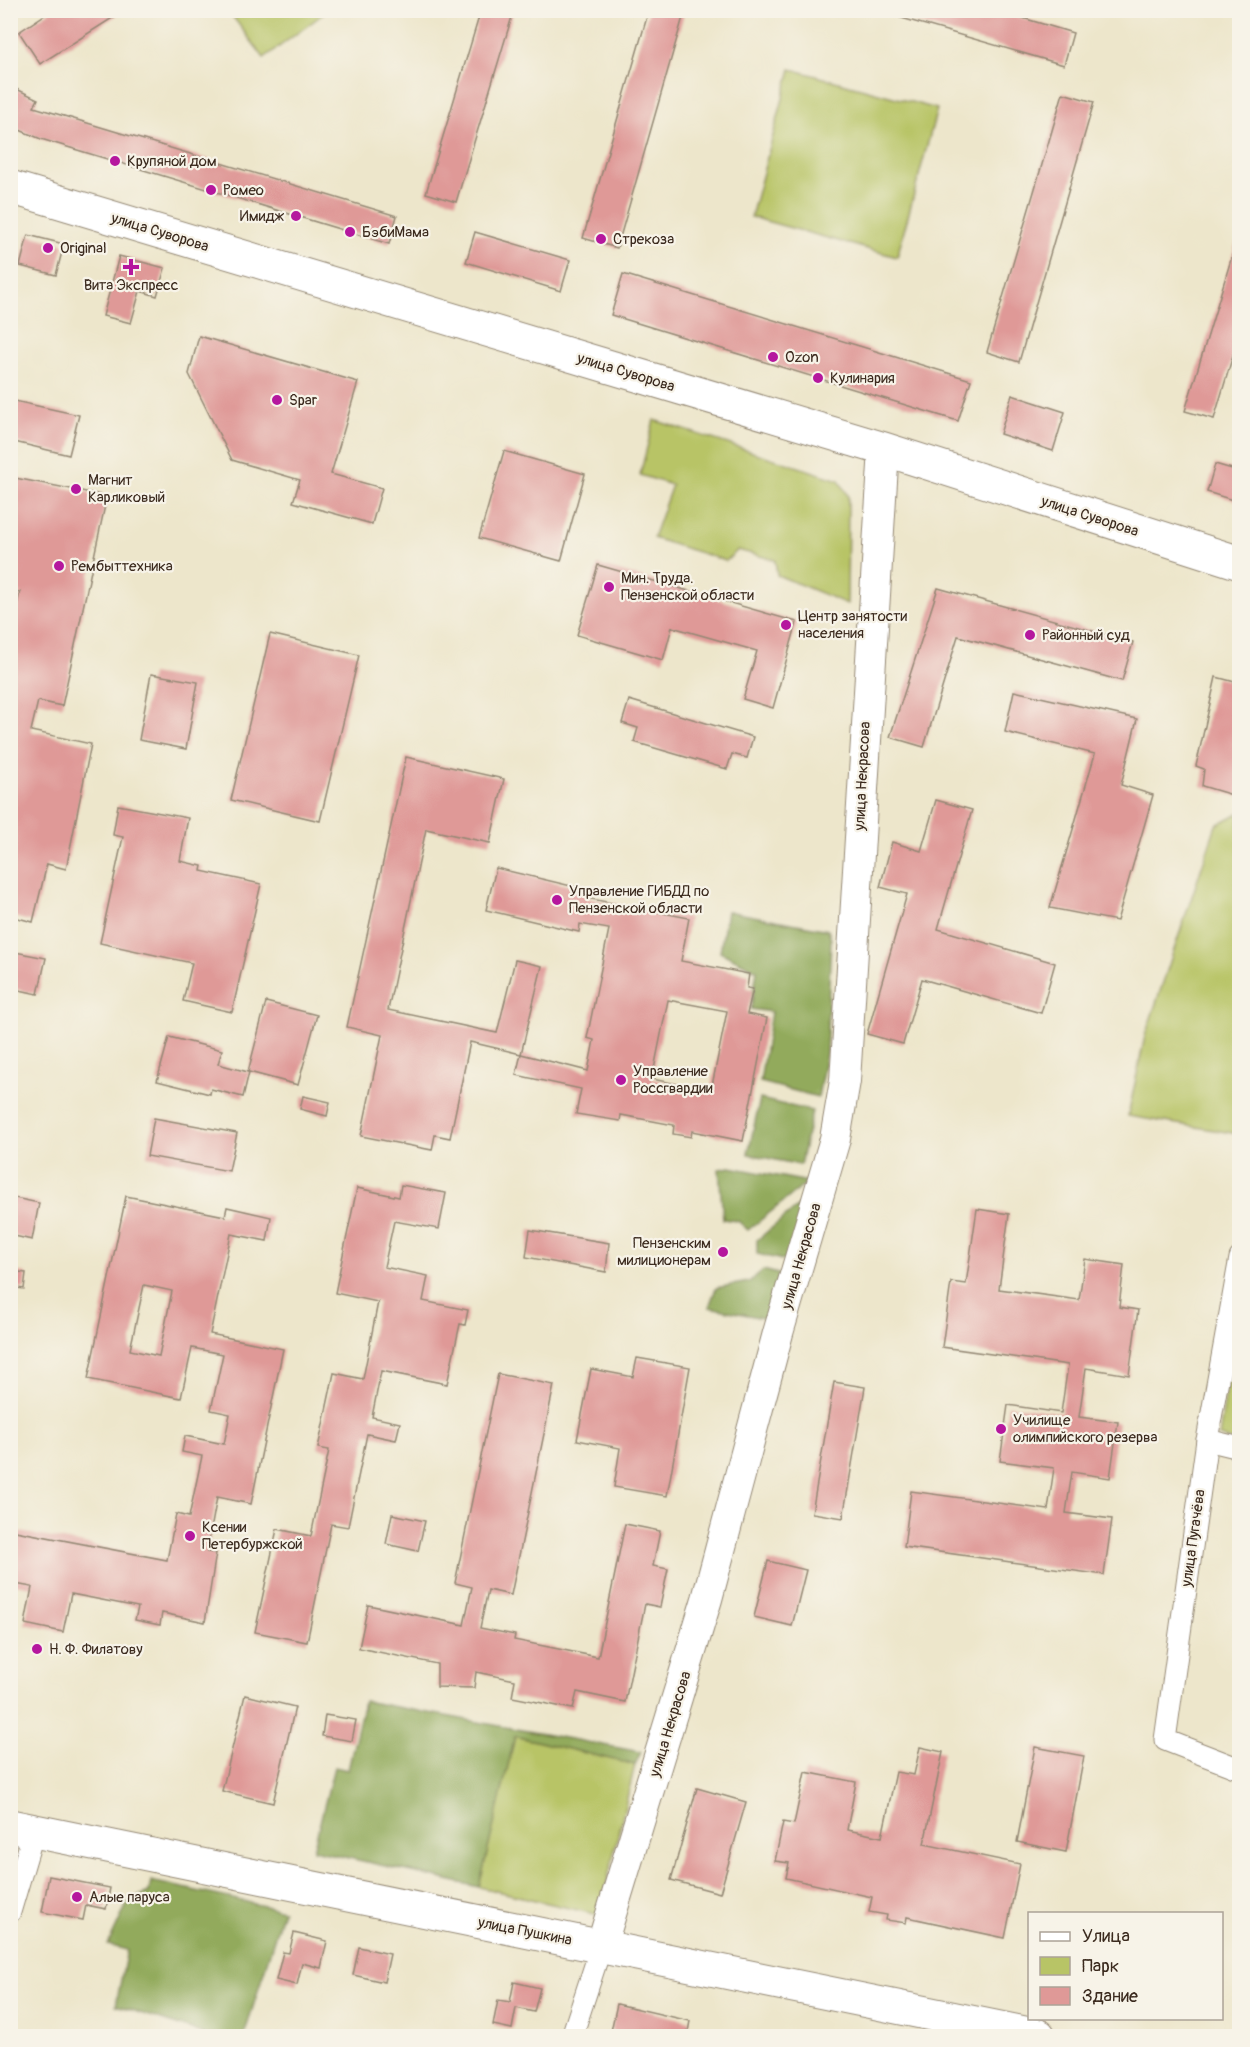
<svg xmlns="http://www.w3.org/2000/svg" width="1250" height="2047" font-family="Pangolin,sans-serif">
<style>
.green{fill:#b8c466;stroke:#7a7742;stroke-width:1.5}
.forest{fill:#92aa5b;stroke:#666a3c;stroke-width:1.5}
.building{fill:#df9997;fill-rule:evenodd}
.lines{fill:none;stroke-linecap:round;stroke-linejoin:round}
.minor-casing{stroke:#948874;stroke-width:23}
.secondary-casing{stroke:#948874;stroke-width:32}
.primary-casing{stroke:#948874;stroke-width:35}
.minor{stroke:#fff;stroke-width:21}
.secondary{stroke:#fff;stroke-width:30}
.primary{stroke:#fff;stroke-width:33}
.poi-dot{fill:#b5179e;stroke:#f7f3e8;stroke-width:2}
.labels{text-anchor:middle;stroke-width:4.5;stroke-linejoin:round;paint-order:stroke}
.poi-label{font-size:15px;fill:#3b2a1e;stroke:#f7f3e8;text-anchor:start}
.street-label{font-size:15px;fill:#3b2a1e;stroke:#f7f3e8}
</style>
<rect width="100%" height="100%" fill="#f7f3e8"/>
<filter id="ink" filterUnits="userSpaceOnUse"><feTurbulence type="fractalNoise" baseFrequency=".0167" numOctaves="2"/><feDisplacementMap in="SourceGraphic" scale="12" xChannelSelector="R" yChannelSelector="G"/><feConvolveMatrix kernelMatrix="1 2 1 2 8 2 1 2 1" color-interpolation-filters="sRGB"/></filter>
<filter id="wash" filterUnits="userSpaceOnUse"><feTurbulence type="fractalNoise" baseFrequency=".008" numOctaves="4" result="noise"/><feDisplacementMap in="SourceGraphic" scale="24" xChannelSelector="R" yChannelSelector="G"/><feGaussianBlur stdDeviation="1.35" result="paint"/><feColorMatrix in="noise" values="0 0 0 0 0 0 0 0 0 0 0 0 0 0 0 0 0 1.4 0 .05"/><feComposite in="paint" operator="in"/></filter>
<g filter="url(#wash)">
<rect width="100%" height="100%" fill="#ede6cb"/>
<g class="green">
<polygon points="241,11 241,10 327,11 264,58 233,17"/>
<polygon points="791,69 937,109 897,257 751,217"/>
<polygon points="654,420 839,480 848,496 847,604 777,575 775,560 738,550 726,561 653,538 672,485 640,475"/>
<polygon points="1239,813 1239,1134 1128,1116 1145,1036 1216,825"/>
<polygon points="1239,1308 1239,1442 1219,1437"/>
<polygon points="515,1736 635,1765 599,1915 479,1887"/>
</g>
<g class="forest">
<polygon points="727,911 828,930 831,939 826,1054 818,1097 760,1082 771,1012 751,1009 757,970 720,952"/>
<polygon points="760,1099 812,1111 800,1165 748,1154"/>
<polygon points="730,1167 808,1182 748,1230 738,1221 723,1219 719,1169"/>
<polygon points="812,1195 791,1262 757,1254 757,1240"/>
<polygon points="763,1270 786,1276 772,1320 709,1307 716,1288 749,1282"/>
<polygon points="364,1701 641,1752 635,1765 515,1736 479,1887 313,1850 334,1767 348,1770"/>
<polygon points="151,1881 283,1910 244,2036 210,2036 116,2005 127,1950 108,1945 129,1900 149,1892"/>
</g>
<g id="blocks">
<g class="building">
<polygon points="52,10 125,10 40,64 19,32"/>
<polygon points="481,10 514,10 456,202 426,193"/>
<polygon points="649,10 685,10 617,248 583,238"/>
<polygon points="892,10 996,10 1073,33 1064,65 891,15"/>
<polygon points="10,86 38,99 34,107 397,216 389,244 41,139 10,126"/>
<polygon points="1063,93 1094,102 1019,362 987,352"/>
<polygon points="475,232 570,260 561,291 466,262"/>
<polygon points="28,235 64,244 56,275 20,266"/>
<polygon points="1236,243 1239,243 1239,335 1214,419 1185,411"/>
<polygon points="119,256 165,268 157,296 140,291 131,323 103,316"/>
<polygon points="623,274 971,380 958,421 611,315"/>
<polygon points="199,336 358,382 331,474 382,488 372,524 293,502 300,480 232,460 189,374"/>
<polygon points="1012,395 1065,412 1053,451 1000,434"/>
<polygon points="10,400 79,415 69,455 10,441"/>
<polygon points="504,451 585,474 561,561 479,538"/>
<polygon points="1215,464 1239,471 1239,502 1207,492"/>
<polygon points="10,477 107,496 62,706 38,701 31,731 91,744 66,869 47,864 33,922 10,916 10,636 20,592 10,591"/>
<polygon points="598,565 797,622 773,708 743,699 757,651 672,627 663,660 577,635"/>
<polygon points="938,588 1133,642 1122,681 958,636 924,747 890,737"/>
<polygon points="270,634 359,655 320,821 231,800"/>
<polygon points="151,674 198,682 186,749 139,740"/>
<polygon points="1216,677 1239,683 1239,797 1202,786 1204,769 1196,766"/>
<polygon points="1014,691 1137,719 1121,785 1153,795 1117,921 1050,908 1095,754 1005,732"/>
<polygon points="629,700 753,737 747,758 732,754 727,769 634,742 638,728 622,723"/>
<polygon points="406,757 504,779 490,843 426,829 388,1010 497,1033 515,960 542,966 521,1054 470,1042 450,1138 435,1135 432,1150 361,1136 382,1035 347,1027"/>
<polygon points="936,800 972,810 938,929 1055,963 1041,1013 922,979 903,1044 867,1034 907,894 880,887 892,842 921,851"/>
<polygon points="118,805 188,818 180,861 202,866 201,871 261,884 232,1012 183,1001 192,963 100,943 123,837 113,835"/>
<path d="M496,868L588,890L586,898L689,918L681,961L749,974L747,988L753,989L747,1014L767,1018L743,1141L692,1131L691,1137L673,1134L674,1125L621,1115L620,1121L576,1114L581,1089L516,1075L521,1054L588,1071L594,1040L587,1038L609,929L580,924L579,932L486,910ZM668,1000L727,1011L711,1091L652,1079Z"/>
<polygon points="10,951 46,958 38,994 10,988"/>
<polygon points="266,1002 317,1015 298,1085 249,1072 243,1097 211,1089 210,1094 157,1081 169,1037 222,1050 218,1064 248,1072"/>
<polygon points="303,1096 330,1102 327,1116 300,1109"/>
<polygon points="154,1118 237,1133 229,1171 147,1156"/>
<polygon points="401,1185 446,1193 439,1229 394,1221 384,1267 428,1276 423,1301 468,1310 465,1325 460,1324 447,1384 381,1371 372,1417 400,1423 396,1440 367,1434 348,1527 331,1524 307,1642 255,1632 277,1529 311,1536 329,1450 318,1448 334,1373 363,1379 378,1302 335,1293 357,1188 399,1197"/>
<path d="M126,1196L225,1216L227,1207L271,1217L267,1241L231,1234L210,1334L283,1349L251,1504L217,1497L207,1552L216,1553L205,1622L162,1613L160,1625L135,1620L138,1607L71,1594L63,1632L25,1624L32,1587L10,1583V1530L167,1560L176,1514L189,1517L202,1456L182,1452L185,1436L224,1444L230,1414L211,1410L223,1354L192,1348L181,1398L88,1379ZM144,1285L172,1291L159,1356L130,1350Z"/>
<polygon points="10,1197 39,1203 32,1240 10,1235"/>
<polygon points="977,1209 1009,1214 999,1289 1079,1300 1085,1259 1124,1265 1119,1307 1138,1310 1129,1375 1086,1368 1079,1417 1118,1422 1110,1478 1072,1472 1066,1513 1112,1519 1104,1575 904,1547 911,1491 1048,1510 1054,1468 1000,1461 1008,1405 1061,1413 1068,1365 942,1347 951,1282 966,1284"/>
<polygon points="530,1230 609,1243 606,1272 526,1257"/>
<polygon points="10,1271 26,1273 24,1289 10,1287"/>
<polygon points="637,1358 690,1367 667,1496 614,1487 620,1448 577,1440 591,1369 633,1377"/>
<polygon points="498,1374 554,1385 511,1595 488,1590 480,1628 515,1635 514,1640 598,1657 625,1524 660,1531 653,1566 668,1569 660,1607 645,1604 625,1702 577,1692 573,1709 512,1697 515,1680 476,1672 474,1688 437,1687 437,1664 359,1648 368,1605 464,1625 472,1587 455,1583"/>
<polygon points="834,1382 865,1387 843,1518 812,1513"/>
<polygon points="392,1514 425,1521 418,1551 386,1544"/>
<polygon points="768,1561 806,1570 792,1626 754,1617"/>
<polygon points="245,1695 295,1707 273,1803 222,1791"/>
<polygon points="325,1715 356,1720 352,1741 322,1736"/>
<polygon points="920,1747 943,1752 924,1844 1020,1864 1005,1938 907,1917 906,1923 886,1920 887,1915 869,1912 872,1897 786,1878 789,1863 775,1861 783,1822 794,1824 805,1772 856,1782 847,1830 882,1837 896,1772 914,1775"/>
<polygon points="1035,1747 1084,1756 1066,1852 1017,1842"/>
<polygon points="697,1788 746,1802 720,1893 671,1880"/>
<polygon points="49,1876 110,1888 106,1909 86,1905 83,1920 42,1912"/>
<polygon points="294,1933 327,1941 321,1968 302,1963 297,1985 276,1980 283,1952 289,1953"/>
<polygon points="359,1947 390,1954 384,1982 353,1975"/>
<polygon points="514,1982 540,1988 534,2012 516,2008 512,2029 493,2025 498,2000 510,2002"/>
<polygon points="617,2004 690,2021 687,2037 637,2037 611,2031"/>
</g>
</g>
</g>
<g filter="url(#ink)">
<use href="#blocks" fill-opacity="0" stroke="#948874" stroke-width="1.5"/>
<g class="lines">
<g class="minor-casing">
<g id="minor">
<polyline points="1240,1258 1207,1440 1165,1740 1240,1769"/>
<polyline points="1207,1440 1240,1448"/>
<polyline points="10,1912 34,1831"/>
<polyline points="572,2036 601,1947"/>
</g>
</g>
<g class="secondary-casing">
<polyline id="secondary" points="601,1947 707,1599 778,1333 835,1139 845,1081 884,449"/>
</g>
<g class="primary-casing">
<g id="primary">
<polyline points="10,187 884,449 1240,563"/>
<polyline points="10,1826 1039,2036"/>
</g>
</g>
<use href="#minor" class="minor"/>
<use href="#secondary" class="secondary"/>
<use href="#primary" class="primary"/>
</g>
</g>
<g class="poi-dot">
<circle cx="115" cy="161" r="6"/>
<circle cx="211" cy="190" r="6"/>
<circle cx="296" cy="216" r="6"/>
<circle cx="350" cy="232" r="6"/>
<circle cx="601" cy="239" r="6"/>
<circle cx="48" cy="248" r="6"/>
<path d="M128 258h6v6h6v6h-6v6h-6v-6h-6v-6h6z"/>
<circle cx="773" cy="357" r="6"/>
<circle cx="818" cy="378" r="6"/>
<circle cx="277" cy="400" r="6"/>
<circle cx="76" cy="489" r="6"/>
<circle cx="59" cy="566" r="6"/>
<circle cx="609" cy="587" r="6"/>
<circle cx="786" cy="625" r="6"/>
<circle cx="1030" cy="635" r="6"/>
<circle cx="557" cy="900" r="6"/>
<circle cx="621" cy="1080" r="6"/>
<circle cx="723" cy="1252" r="6"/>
<circle cx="1001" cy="1429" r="6"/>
<circle cx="190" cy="1536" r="6"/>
<circle cx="37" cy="1649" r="6"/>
<circle cx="77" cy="1897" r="6"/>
</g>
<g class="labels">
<g class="poi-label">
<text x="127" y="166">Крупяной дом</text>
<text x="223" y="195">Ромео</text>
<text x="284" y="221" text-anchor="end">Имидж</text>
<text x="362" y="237">БэбиМама</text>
<text x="613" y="244">Стрекоза</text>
<text x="60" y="253">Original</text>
<text x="131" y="290" text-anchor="middle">Вита Экспресс</text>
<text x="785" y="362">Ozon</text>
<text x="830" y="383">Кулинария</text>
<text x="289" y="405">Spar</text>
<text x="88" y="485">Магнит<tspan x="88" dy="17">Карликовый</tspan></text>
<text x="71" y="571">Рембыттехника</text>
<text x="621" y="583">Мин. Труда.<tspan x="621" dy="17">Пензенской области</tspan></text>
<text x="798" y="621">Центр занятости<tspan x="798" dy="17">населения</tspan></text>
<text x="1042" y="640">Районный суд</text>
<text x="569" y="896">Управление ГИБДД по<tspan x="569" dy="17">Пензенской области</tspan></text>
<text x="633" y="1076">Управление<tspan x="633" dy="17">Россгвардии</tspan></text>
<text x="711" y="1248" text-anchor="end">Пензенским<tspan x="711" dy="17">милиционерам</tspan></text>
<text x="1013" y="1425">Училище<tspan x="1013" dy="17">олимпийского резерва</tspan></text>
<text x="202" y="1532">Ксении<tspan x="202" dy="17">Петербуржской</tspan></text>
<text x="49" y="1654">Н. Ф. Филатову</text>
<text x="89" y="1902">Алые паруса</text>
</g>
<g class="street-label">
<text transform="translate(160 232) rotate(17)" y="5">улица Суворова</text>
<text transform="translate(626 372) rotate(17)" y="5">улица Суворова</text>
<text transform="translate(1090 516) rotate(18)" y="5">улица Суворова</text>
<text transform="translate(862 776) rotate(-87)" y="5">улица Некрасова</text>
<text transform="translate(801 1256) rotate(-74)" y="5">улица Некрасова</text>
<text transform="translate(1193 1538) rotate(-82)" y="5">улица Пугачёва</text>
<text transform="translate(670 1724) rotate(-73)" y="5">улица Некрасова</text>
<text transform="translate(525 1931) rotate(11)" y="5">улица Пушкина</text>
</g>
</g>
<rect width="1250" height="2047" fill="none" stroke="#f7f3e8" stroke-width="36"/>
<rect x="1028" y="1912" width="195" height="108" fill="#f7f3e8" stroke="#aca397" stroke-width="1.5"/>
<rect x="1040" y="1932" width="30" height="9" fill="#ffffff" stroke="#aca397" stroke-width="1.5"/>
<text x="1082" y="1942" font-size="18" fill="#3b2a1e">Улица</text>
<rect x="1040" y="1957" width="30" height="18" fill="#b8c466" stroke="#aca397" stroke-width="1.5"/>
<text x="1082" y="1972" font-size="18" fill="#3b2a1e">Парк</text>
<rect x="1040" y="1987" width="30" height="18" fill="#df9997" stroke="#aca397" stroke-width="1.5"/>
<text x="1082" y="2002" font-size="18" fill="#3b2a1e">Здание</text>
</svg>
